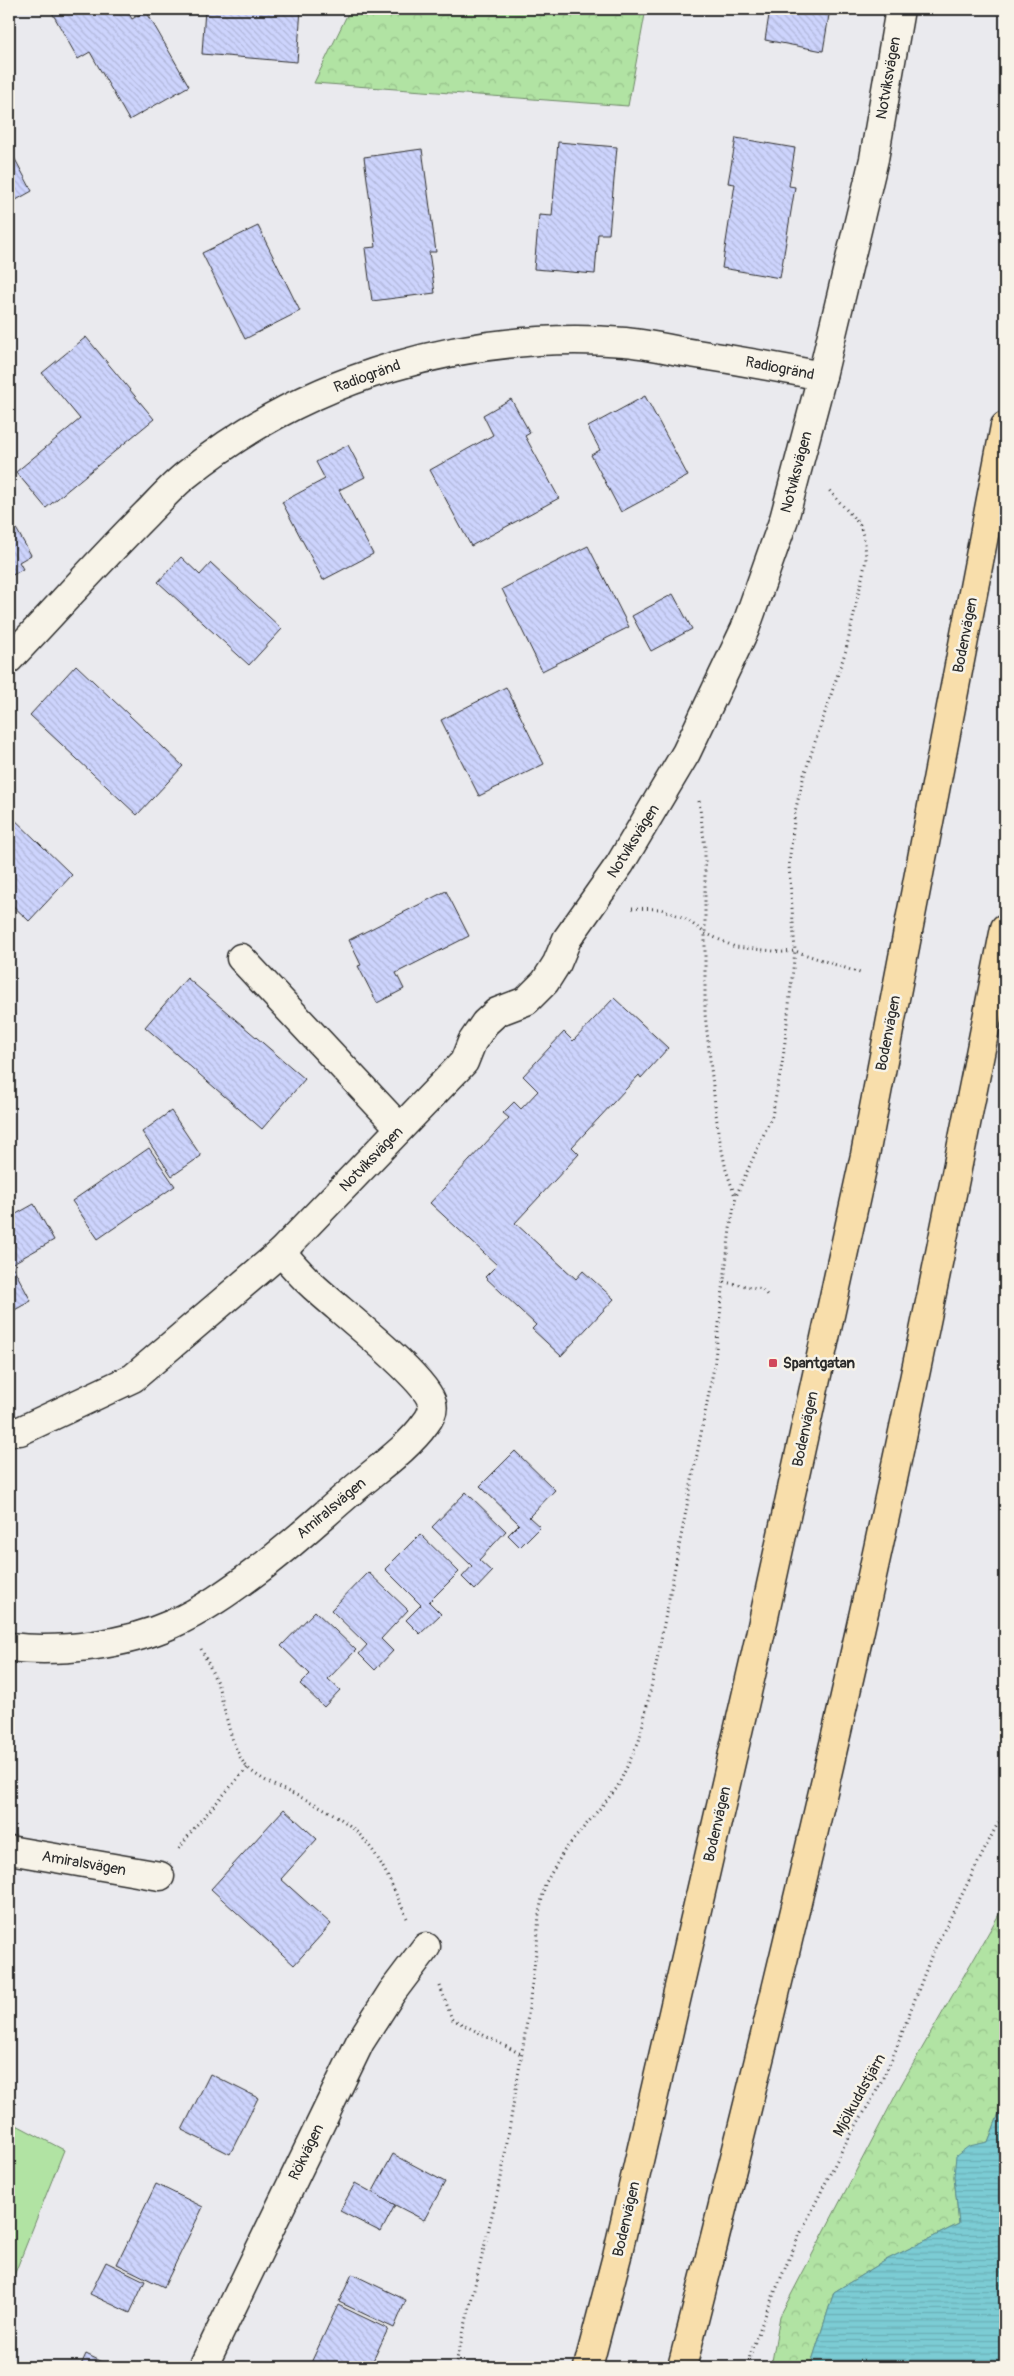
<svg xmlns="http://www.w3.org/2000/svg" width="1014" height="2376" font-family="Pangolin,sans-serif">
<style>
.green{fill:#b1e3a3;stroke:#6e8767}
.forest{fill:url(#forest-crowns);stroke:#6e8767}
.water{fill:url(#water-rules);stroke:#5b8c90}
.building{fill:url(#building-back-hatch);stroke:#2b2b2b}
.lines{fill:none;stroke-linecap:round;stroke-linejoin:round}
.minor-casing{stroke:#2b2b2b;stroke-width:31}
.major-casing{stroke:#2b2b2b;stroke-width:31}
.path{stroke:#2b2b2b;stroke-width:3;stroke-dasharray:1 4;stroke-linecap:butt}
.minor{stroke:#f7f3e8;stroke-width:28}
.major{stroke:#f8deab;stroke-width:28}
.poi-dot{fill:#d1495b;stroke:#f7f3e8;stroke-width:2}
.labels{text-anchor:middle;stroke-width:5;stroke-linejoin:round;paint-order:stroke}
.street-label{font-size:15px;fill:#2b2b2b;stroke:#f7f3e8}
.poi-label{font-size:15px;font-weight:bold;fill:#2b2b2b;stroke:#f7f3e8;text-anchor:start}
</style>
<defs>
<pattern id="forest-crowns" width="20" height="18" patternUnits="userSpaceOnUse" patternTransform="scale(1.25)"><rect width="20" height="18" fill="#b1e3a3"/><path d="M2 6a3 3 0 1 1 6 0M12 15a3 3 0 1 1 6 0" fill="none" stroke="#98c38c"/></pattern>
<pattern id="water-rules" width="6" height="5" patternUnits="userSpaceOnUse" patternTransform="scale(1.25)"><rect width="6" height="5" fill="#7bccd4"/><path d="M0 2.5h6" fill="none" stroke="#6aafb6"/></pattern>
<pattern id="building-back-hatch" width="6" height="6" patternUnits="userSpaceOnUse" patternTransform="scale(1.25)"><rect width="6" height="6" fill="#cdd4fd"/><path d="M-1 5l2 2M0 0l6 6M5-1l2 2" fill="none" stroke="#b0b6d9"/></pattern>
</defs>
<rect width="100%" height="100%" fill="#eaeaee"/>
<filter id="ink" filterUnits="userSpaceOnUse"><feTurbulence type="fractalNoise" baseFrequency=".02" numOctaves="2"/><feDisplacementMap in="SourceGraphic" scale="10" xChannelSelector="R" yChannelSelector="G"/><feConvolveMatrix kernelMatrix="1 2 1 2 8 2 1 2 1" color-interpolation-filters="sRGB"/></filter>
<g filter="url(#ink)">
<polygon class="green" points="9,2121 64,2150 9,2288"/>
<g class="forest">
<polygon points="350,9 646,9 628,106 314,83"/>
<polygon points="1005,1904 1005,2098 988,2142 969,2147 954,2176 959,2224 888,2259 834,2292 810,2367 771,2367 780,2316 901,2085"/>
</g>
<polygon class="water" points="1005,2098 1005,2367 810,2367 834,2292 888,2259 959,2224 954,2176 956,2156 969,2146 988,2142"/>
<g class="building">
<polygon points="50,9 126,9 132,19 146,11 189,86 129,120 90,52 78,59"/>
<polygon points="205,9 301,9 297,62 202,54"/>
<polygon points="770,9 830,9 823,51 765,40"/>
<polygon points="736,138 795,148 789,186 795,187 780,278 722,268 735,184 728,183"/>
<polygon points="558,142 617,147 609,234 598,234 595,274 534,269 539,215 552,216"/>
<polygon points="9,148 32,191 9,204"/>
<polygon points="422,149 436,252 429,252 435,293 372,301 365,248 376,247 364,157"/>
<polygon points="258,226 300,311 245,339 202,253"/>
<polygon points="86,337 154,419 46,508 16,472 80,419 42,373"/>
<polygon points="645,396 688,476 621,512 591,455 600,450 588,427"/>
<polygon points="511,399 530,433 525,436 559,498 471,546 430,470 493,435 483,415"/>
<polygon points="348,445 365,477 339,490 373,554 323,580 282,502 325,479 316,462"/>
<polygon points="9,516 31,555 19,562 23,569 9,577"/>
<polygon points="588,546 629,627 542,671 502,589"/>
<polygon points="181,557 200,575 211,563 282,629 249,665 158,582"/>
<polygon points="673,594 692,629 651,651 632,616"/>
<polygon points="76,665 183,766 137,815 30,715"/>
<polygon points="506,687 544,764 479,796 441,720"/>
<polygon points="9,814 72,875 29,921 9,902"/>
<polygon points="446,891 469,936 396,973 404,989 377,1003 358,966 361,965 349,940"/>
<polygon points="187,978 305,1079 262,1129 145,1027"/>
<polygon points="614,998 668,1048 641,1078 639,1075 572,1147 579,1154 515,1223 576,1279 583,1271 614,1299 561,1356 532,1329 536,1325 485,1277 497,1265 430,1203 509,1118 503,1113 514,1102 521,1109 538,1091 523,1076 564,1032 573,1041"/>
<polygon points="171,1111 201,1156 172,1176 142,1132"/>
<polygon points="149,1148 175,1186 98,1239 72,1201"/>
<polygon points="34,1204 54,1240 13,1263 9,1254 9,1218"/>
<polygon points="9,1260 31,1301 9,1313"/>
<polygon points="515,1451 555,1490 529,1517 540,1527 520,1547 508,1535 519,1524 480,1486"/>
<polygon points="466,1492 506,1531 479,1560 492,1572 475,1590 462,1577 472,1566 432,1527"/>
<polygon points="420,1534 459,1572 429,1602 441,1614 420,1634 406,1620 421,1605 385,1569"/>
<polygon points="368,1572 408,1610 381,1639 393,1651 375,1670 359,1654 367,1645 331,1610"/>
<polygon points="315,1611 356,1650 328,1679 340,1690 324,1707 300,1684 310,1674 281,1646"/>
<polygon points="284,1809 317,1839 281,1879 331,1924 294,1965 211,1889"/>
<polygon points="210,2074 258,2098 230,2154 182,2130"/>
<polygon points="393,2154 445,2182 424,2220 372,2193"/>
<polygon points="355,2183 395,2205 381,2232 340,2211"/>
<polygon points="156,2184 203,2207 164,2287 117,2264"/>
<polygon points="106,2262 145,2281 130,2313 90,2294"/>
<polygon points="352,2274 406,2300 394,2328 339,2302"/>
<polygon points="338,2305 388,2329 370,2367 309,2367"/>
<polygon points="86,2354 113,2367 80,2367"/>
</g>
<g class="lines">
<g class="minor-casing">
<g id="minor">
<path d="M9,659C55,611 99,561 146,514C159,501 172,486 186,475C308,376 468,330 625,342C645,344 665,348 684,352C730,359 776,367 822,376"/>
<polyline points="241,958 400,1128"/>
<polyline points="9,1431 20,1431 133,1378 281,1252 464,1062 472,1042 485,1023 497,1012 526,1001 545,982 557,963 567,939 620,864 686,753 745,629 784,519 822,376 874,159 900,9"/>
<path d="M9,1647C59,1653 125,1645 172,1624C202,1611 231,1590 258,1570C291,1546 321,1517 353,1490C376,1470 408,1448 425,1424C430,1418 434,1410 432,1403C427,1378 335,1307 312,1285C301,1275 291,1263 281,1252"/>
<polyline points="9,1850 160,1876"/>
<polyline points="203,2367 360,2042 392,1992 426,1947"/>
</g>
</g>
<g class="major-casing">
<g id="major">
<polyline points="588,2367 617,2256 757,1649 865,1155 1005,426"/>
<path d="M682,2367C744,2125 803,1883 858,1639C911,1403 958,1165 1005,928"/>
</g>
</g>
<g class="path">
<polyline points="699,801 705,848 705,1014 718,1131 726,1170 735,1196"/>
<polyline points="632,908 661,909 684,918 705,933 735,947 783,952 795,951 860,973"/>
<polyline points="724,1282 762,1289 767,1295"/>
<path d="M201,1649C207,1660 212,1672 217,1683C226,1708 230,1750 248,1768C265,1784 291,1792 311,1802C372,1831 380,1860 407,1918"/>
<polyline points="179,1849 194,1828 248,1767"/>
<polyline points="440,1986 452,2019 521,2054"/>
<polyline points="455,2367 501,2178 527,2022 537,1945 539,1913 545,1884 564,1851 617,1788 639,1741 655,1670 714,1367 730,1229 736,1196 772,1116 783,1059 795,951 789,865 795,812 804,775 846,650 866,560 865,543 860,525 828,489"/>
<polyline points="748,2367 750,2355 768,2308 798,2238 844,2146 875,2094 893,2057 932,1954 1005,1809"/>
</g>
<use href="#minor" class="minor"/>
<use href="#major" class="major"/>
</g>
</g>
<rect class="poi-dot" x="768" y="1358" width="10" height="10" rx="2.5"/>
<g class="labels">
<g class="street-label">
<text transform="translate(888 78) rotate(-80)" y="5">Notviksvägen</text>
<text transform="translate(780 368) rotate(11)" y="5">Radiogränd</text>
<text transform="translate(367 376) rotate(-20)" y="5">Radiogränd</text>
<text transform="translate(796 472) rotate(-75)" y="5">Notviksvägen</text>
<text transform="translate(965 635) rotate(-79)" y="5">Bodenvägen</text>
<text transform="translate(633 841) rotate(-58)" y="5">Notviksvägen</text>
<text transform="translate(888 1033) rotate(-79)" y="5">Bodenvägen</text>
<text transform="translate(371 1159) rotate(-46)" y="5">Notviksvägen</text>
<text transform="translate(805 1429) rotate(-78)" y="5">Bodenvägen</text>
<text transform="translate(331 1508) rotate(-40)" y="5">Amiralsvägen</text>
<text transform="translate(717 1824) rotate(-77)" y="5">Bodenvägen</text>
<text transform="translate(84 1863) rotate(10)" y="5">Amiralsvägen</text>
<text transform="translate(859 2095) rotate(-61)" y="5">Mjölkuddstjärn</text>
<text transform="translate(306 2152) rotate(-64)" y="5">Rökvägen</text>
<text transform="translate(626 2219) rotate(-77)" y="5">Bodenvägen</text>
</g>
<g class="poi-label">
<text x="783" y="1368">Spantgatan</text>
</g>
</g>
<rect width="1014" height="2376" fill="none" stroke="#f7f3e8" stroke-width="30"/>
<rect x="15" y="15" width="984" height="2346" fill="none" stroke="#2b2b2b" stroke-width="2" filter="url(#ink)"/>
</svg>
